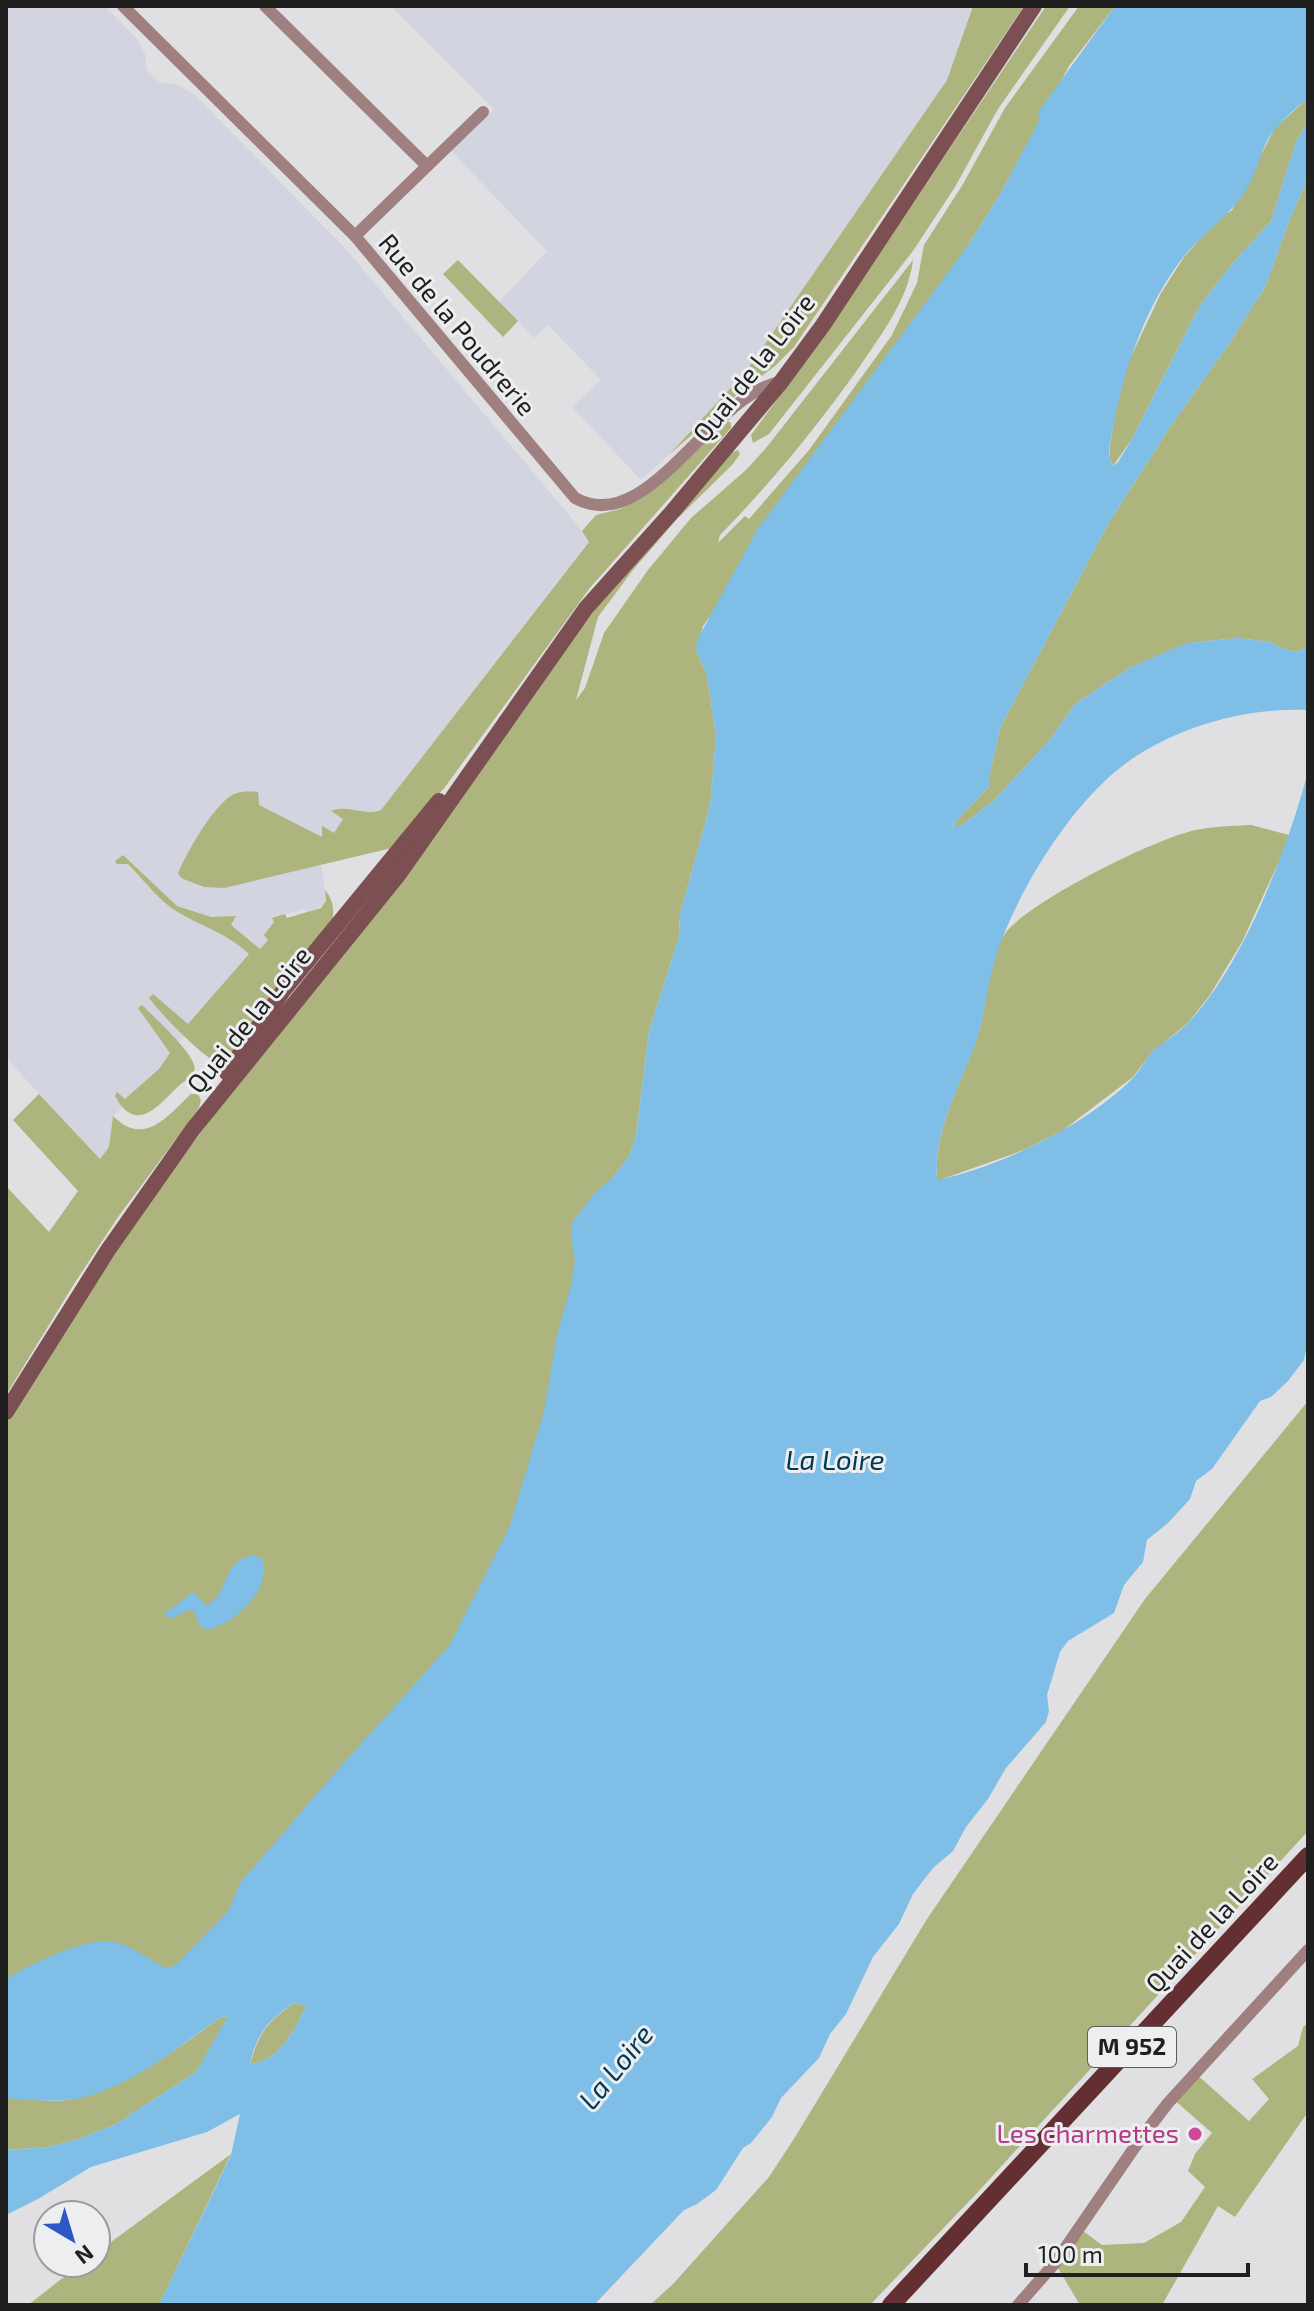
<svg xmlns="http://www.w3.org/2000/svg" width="1314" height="2311" font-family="'Exo 2',sans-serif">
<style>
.built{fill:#d2d5df}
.green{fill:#adb47d}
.water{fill:#7fbee7;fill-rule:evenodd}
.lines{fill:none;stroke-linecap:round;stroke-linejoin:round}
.minor{stroke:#9f7f7f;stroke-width:12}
.secondary{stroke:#7c5052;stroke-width:16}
.primary{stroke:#632f32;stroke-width:18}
.hotel-dot{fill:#d1479c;stroke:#edeef0;stroke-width:3}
.labels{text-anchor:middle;stroke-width:6;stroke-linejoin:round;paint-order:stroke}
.shield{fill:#edeef0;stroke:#5d5d5e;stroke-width:2}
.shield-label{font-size:24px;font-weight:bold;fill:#1f1f20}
.street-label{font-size:26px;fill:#1f1f20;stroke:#edeef0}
.hotel-label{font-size:26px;fill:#b23c85;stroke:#edeef0;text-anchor:end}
.water-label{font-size:28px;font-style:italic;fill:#013853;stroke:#edeef0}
</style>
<rect width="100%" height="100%" fill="#e0e0e3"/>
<g class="built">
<polygon points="6,6 105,6 138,40 146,56 146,69 160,83 176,84 195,95 345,248 590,540 381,810 321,863 326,897 324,905 308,912 303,909 273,918 276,931 178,1044 155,1077 113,1116 109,1147 100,1159 6,1058"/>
<polygon points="391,6 973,6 947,80 747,370 669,455 641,480 572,407 601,380 548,325 534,338 499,302 547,251 451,151 494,109"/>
</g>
<g class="green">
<polygon points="973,6 1024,6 794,347 775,366 734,397 669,455 747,370 947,80"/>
<polygon points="1046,6 1070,6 998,109 955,187 913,251 769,434 753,443 751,435 815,348"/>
<path d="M1079,6H1115L1069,66L1002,191L969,244L703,626L696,650L707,675L716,736L710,806L680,914L679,937L649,1031L636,1136L629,1156L614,1176L596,1193L565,1364L414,1840L39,2100C102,2109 172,2052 221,2017L229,2016L196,2072L116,2124L79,2139L48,2147L6,2150V1423L74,1313L153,1196L583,625L610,590L733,452L738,450L740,454L733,464L677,519L633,570L598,617L576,700L585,688L604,633L648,570L691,518L746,470L766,448L913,260C908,301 880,336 858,369C815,429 772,482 720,535L718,543L745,516L749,519L809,450L892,335L917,283L924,245L963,184L1005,108Z"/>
<polygon points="1308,98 1308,122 1296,142 1271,221 1231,265 1199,307 1132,439 1113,466 1110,459 1110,445 1119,393 1128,363 1161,293 1184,257 1216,221 1232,210 1275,128"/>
<polygon points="1308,178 1308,646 1298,652 1281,648 1270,642 1238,638 1188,643 1131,667 1075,704 1049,741 993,801 964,824 953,828 955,822 990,786 990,773 1000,728 1108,524 1172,424 1229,344 1265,287 1290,219"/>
<polygon points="458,260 518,321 503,337 443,274"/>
<path d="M728,421L731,423V428L589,589L445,787L392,848L224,888L204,887L181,878L178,873C188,851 209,813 228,798C236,791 247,791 258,792L259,805L322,837V826L334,833L343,819L331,811C349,804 365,817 381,810L589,542L582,531L596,515L620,509L638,500Z"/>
<path d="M1251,825L1289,835L1281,857L1242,942L1210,995L1188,1023L1152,1052L1133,1077L1062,1131L1024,1150L937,1181C933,1131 960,1086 976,1041C987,1011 988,960 1004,935C1025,903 1158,837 1196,830C1214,826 1233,826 1251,825Z"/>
<path d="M123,855L177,906L211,917L236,916L231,925L260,949L268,940L264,935L274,922L272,918L285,914L287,918L321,908L326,901L325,890C333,899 335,911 332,922L224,1065C208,1064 160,1013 149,998L153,994L188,1024L249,954C223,930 200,927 173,909C156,897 142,878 128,864H117L115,861Z"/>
<path d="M142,1005C154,1017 191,1051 194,1065C195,1070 195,1073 192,1076C189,1079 185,1081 182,1083C161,1101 138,1138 115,1096L117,1092L125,1099L159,1069L170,1053L138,1008Z"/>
<path d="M39,1094L100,1159L109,1147L113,1116C145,1148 168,1115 191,1094H198L201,1100L199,1108L118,1217L74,1284L6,1395V1186L49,1232L78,1191L13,1120Z"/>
<polygon points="1308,1401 1308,1831 976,2194 870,2305 650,2305 673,2284 769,2177 797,2134 927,1919 1145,1599"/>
<path d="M294,2003L306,2006C295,2030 279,2062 250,2064C259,2033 267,2022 294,2003Z"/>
<polygon points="1308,2023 1308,2112 1235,2217 1218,2206 1162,2305 1080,2305 1055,2263 1079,2228 1102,2245 1144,2243 1181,2222 1205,2187 1188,2171 1195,2154 1212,2133 1172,2098 1195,2073 1249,2121 1269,2099 1252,2079 1298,2046 1303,2027"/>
<polygon points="231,2154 159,2305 28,2305 82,2263 96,2263 96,2253"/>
</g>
<g class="water">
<path d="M1115,6H1308V98C1293,111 1276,124 1266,143C1258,159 1255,178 1244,193C1228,217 1203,233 1185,255C1148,301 1124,367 1114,424C1111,437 1106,454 1113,466L1118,462L1132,439L1199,307L1231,265L1271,221L1296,142L1308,122V178L1290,219L1265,287L1229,344L1172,424L1108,524L1000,728L990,773V786L955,822L953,827L964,824L993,801L1049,741L1075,704L1131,667L1187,643L1238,638L1270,642L1281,648L1298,652L1308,646V710C1246,707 1175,727 1125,764C1072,803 1021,886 999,947C988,977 986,1011 976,1042C960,1086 933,1131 937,1180C1000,1167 1087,1125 1133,1078C1140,1070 1145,1061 1151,1053C1162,1042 1178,1034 1189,1022C1244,963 1287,850 1308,772V1341L1304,1360L1288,1381L1271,1397L1260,1401L1212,1469L1196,1481L1190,1499L1168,1523L1147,1540L1143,1562L1124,1585L1114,1613L1068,1641L1060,1652L1047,1695L1049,1711L1046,1722L1006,1768L988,1799L966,1827L953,1851L933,1868L913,1894L899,1924L873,1957L846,2014L830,2034L819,2058L781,2098L772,2117L751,2143L743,2148L716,2190L697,2204L684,2210L594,2305H159L231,2155L240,2114L207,2132L91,2167L38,2199L6,2215V2150L48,2147L79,2139L116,2124L196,2072L228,2016L221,2017C179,2046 131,2087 81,2098C56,2103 31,2100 6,2098V1979C29,1965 87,1936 114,1942C131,1946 149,1959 165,1968L176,1965L229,1910L240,1883L333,1775L449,1646L509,1528L544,1412L557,1335L571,1286L575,1261L571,1236L572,1223L593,1195L614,1176L629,1156L636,1136L649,1031L679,937L680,914L710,806L716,736L707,675L696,650L697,640L757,530L969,244L1002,191L1040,119L1038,112ZM294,2003L306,2006C295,2030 279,2062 250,2064C256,2035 269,2019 294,2003Z"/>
<path d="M253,1555L263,1560C271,1591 234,1624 207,1630L200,1626L193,1610C183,1609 177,1620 167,1617L165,1613L194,1592L205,1605L211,1603C230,1586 222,1563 253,1555Z"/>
</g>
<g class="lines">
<g class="minor">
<path d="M123,6L355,236L575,498C648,539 712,393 781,382"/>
<polyline points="265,6 427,166"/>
<polyline points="355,236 483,112"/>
<polyline points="1018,2305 1055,2263 1141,2138 1168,2103 1308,1950"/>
</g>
<g class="secondary">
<polyline points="227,1073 283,991 439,801"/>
<polyline points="6,1412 108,1250 193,1129 399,874 586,608 673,511 781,382 823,325 1034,6"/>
</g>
<polyline class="primary" points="891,2305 1308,1856"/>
</g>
<circle class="hotel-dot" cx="1195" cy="2134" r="8"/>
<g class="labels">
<rect class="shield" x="1088" y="2027" width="88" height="40" rx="6"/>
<g class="shield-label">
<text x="1132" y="2055">M 952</text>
</g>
<g class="street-label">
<text transform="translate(457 325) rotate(50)" y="9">Rue de la Poudrerie</text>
<text transform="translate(754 368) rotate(-52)" y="9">Quai de la Loire</text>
<text transform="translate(249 1020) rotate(-51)" y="9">Quai de la Loire</text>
<text transform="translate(1212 1923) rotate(-47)" y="9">Quai de la Loire</text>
</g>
<g class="hotel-label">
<text x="1179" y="2143">Les charmettes</text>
</g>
<g class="water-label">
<text x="835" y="1470">La Loire</text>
<text transform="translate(616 2067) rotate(-51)" y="10">La Loire</text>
</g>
</g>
<rect width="1314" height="2311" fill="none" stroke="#1f1f20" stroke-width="16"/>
<g transform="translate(72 2239) rotate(142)"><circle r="38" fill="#edeef0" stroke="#9b9b9d" stroke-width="2"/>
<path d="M0-6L14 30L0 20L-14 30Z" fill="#2f56c6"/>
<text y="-12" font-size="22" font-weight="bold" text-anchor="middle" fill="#1f1f20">N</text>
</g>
<path d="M1026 2263v12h222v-12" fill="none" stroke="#1f1f20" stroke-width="4"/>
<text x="1038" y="2263" font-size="24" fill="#1f1f20" stroke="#edeef0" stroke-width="6" paint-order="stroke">100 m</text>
</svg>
